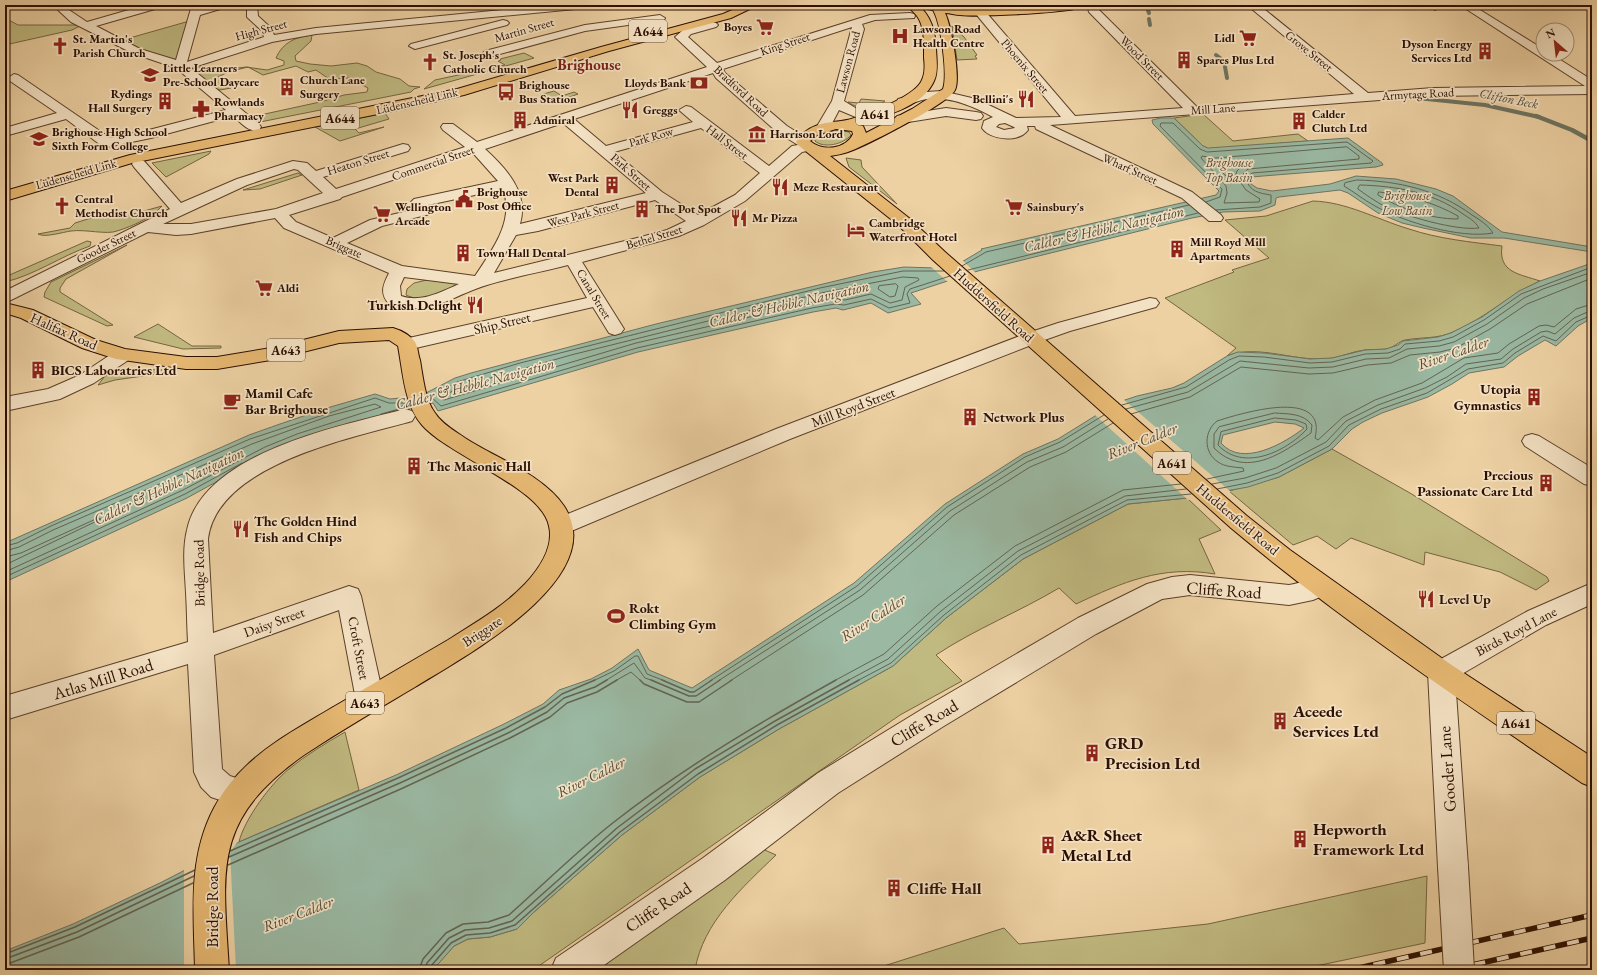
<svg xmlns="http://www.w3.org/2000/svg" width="1597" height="975" font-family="'EB Garamond',serif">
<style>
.green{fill:#c0b980;stroke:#766440}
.water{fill:#9ab8a2;stroke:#6e7461;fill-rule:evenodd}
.pier{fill:#edd1a3}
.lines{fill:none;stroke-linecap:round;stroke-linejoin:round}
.shore-far1{stroke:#636451;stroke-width:1}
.shore{stroke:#636451;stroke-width:1.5}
.stream-far1{stroke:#6e7461;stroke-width:4}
.stream{stroke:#6e7461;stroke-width:4.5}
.minor-casing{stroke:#5c4029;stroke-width:2}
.major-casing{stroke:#2c0f00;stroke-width:2}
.minor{fill:#f3e1c3;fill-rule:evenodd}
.major{fill:#e6b872;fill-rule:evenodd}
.rail-casing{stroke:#2c0f00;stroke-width:5.5}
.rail{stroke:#f3e1c3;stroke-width:4;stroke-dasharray:12;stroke-linecap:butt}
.minor-bridge-casing{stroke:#5c4029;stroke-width:32;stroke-linecap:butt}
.minor-bridge{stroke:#f3e1c3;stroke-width:30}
.labels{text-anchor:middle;stroke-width:3.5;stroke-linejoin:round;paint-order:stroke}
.far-poi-label{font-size:12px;font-weight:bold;fill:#2c0f00;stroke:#f3e1c3;text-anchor:start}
.far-street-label{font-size:12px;fill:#2c0f00;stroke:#f3e1c3}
.shield{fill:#f3e1c3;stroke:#684e3a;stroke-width:1}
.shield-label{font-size:13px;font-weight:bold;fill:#2c0f00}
.far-water-label{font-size:13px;font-style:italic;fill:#524a39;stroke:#f3e1c3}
.poi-label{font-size:14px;font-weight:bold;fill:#2c0f00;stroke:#f3e1c3;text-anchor:start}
.street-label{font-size:14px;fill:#2c0f00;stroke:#f3e1c3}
.far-district-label{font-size:15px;font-weight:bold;fill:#7a1f14;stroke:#f3e1c3}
.water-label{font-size:15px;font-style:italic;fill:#524a39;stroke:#f3e1c3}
.near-street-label{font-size:17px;fill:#2c0f00;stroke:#f3e1c3}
.near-poi-label{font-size:17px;font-weight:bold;fill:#2c0f00;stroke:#f3e1c3;text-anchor:start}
</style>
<rect width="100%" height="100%" fill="#edd1a3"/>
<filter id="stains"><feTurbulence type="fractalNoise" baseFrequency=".005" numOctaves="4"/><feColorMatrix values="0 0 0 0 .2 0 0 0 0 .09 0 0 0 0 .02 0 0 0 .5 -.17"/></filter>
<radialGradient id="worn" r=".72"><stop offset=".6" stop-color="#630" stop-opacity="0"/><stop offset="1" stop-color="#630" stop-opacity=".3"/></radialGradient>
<g class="green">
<polygon points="5,18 18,25 82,25 72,30 5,45"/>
<polygon points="193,20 180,65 119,41"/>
<polygon points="952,26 964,37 977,55 975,56 977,59 957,60"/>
<path d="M312,35L311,41L295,56L296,61L310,64L331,66L357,63L367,66L376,72L400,79L409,86L420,87L414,89L411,92L255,123L251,117L320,102L344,95L367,92L368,88L349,78L329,79L316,70L308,72L296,66L263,75L248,67L228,72L218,77L226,81L231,88L220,90L216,89L192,69L204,66L215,71L246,67L267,70L284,65V61L276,58C283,42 296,37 312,35Z"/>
<polygon points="524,53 534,58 424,89 435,80 505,65 498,61 501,60 500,59"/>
<polygon points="554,91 562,96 574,92 578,94 553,103 540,95"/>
<path d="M861,99L885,101C875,110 859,110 848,102L859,103Z"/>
<polygon points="385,113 389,119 355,129 359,133 384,127 340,141 315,127"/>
<polygon points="1203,114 1233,141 1298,134 1308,141 1209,149 1203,146 1174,118"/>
<path d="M838,130L849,132L851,135C844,144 824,149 815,141V139L821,135Z"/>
<polygon points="211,151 209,154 166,177 152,163"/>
<polygon points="846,158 861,160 862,167 897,204 849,167"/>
<polygon points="298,173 302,175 260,189 243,190"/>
<path d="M1313,201C1347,202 1376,219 1409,229C1439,239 1471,242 1502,246C1498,273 1520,274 1540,281C1509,295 1484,319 1453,332C1438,339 1421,337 1405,340C1399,341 1394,348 1386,349C1380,350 1372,349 1365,350C1354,351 1343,356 1333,358C1298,364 1260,343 1227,356L1236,348L1165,298L1234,272L1232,270L1269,258L1225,220L1266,216Z"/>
<path d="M162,206C151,218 133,226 117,231C107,235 85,229 71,231C63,232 45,238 38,234L70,228L75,223L107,213L114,214L119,218Z"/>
<path d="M87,241L91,242L90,246C61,256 35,275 5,282V277Z"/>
<polygon points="127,245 66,279 60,288 60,292 113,325 107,326 44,297 45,292 51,282"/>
<path d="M431,279L463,283C445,292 426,305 406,295L407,289L414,283Z"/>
<polygon points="158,324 192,346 221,346 221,348 183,349 134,337"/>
<polygon points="123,369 165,370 164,373 115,380 98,385 105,376"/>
<polygon points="1332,449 1410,493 1547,577 1549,581 1536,590 1500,572 1425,552 1424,565 1351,538 1336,549 1317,536 1293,545 1229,491 1279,477"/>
<path d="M1187,498L1221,530L1199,539L1215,574C1162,565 1123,582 1076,604L1059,588C1019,612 975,629 936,655L962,681L900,715L533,970H432L454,946L468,939L490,937L517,929L534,912L622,835L700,777L779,729L893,666L946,618L1023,559L1128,504Z"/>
<path d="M345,732L359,790L239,842C244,820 271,783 289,769C306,755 326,743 345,732Z"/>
<path d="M758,847L776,855C743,887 703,922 695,970H598Z"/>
<polygon points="1427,876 1425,943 1297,970 871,970 1004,928 1019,944 1208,924"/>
</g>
<g class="water">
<polygon points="1161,118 1174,118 1203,146 1208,148 1348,138 1382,163 1383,165 1376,167 1263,176 1252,177 1249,180 1251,184 1257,188 1272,191 1330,184 1356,176 1396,179 1436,189 1453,196 1502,232 1592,247 1592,252 1504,238 1471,238 1423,228 1402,223 1378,213 1348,193 1340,190 1279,197 1276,198 1275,205 1260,211 1223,212 1192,218 978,271 911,293 921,304 888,313 871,303 843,310 836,308 813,312 638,352 438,411 433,403 403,410 236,471 187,498 5,582 5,543 249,435 280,424 327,408 375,394 390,399 411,397 426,393 455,378 471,373 656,324 873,272 904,267 936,268 960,263 982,250 981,249 1216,195 1219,191 1153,124 1152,120"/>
<path d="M1592,263V318L1578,326L1556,346L1545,340L1518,356L1504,367L1469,373L1452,384L1428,397L1382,413L1363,422L1352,429L1332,449L1279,477L1248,487L1187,498L1128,504L1023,559L946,618L893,666L779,729L700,777L622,835L534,912L517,929L490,937L468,939L454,946L433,970H5V951L73,924L162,882L239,842L396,775L504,724L543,704L559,690L591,679L612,668L638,649L649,670L692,688L854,583L945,504L1023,454L1058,439L1116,403L1137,396L1172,388L1184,383L1227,356L1238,352L1264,353L1310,359L1332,358L1365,350L1386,349L1398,345L1403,341L1438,337L1451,333L1482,317L1519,291L1540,281ZM1275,422L1295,424L1304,428C1285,443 1242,468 1221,443L1223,435Z"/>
</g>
<g class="pier">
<polygon points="962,260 977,274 949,283 930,266 948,265"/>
<polygon points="1123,399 1231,492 1188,500 1094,414"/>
<polygon points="239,840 230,852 236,970 184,970 184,869"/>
</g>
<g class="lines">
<g class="shore-far1">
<polygon points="1347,147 1359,156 1359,159 1248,169 1243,174 1241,183 1246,190 1260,199 1259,202 1224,203 1227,193 1226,186 1201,158 1202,156 1215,158"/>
<polygon points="1243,162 1244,164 1237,171 1233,183 1216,166 1218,163"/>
<path d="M1357,180C1399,181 1438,190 1472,215C1480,220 1488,225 1493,233C1460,239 1404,222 1375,206C1364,200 1354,192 1344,186L1345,183Z"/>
<path d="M1360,185C1396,186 1433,192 1463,214C1469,218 1475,221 1479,228C1456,231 1405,216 1384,206C1375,201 1366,195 1358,189Z"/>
<path d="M1379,192C1407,195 1433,202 1458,216V219C1431,219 1400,209 1378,195Z"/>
<path d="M1206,202L1220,197L1222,189L1160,126L1161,123H1173L1200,149L1207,152L1347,142L1373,161L1371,163L1252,173L1246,179C1250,192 1259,193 1271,195V203L1260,207L1216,210"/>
<polyline points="962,266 986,252 1189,205"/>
<polyline points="968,270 1198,213"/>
<polyline points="944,271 903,271 820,288 520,363 457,382 431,397 441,406 637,348 812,308 835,304 844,305 871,299 889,308 910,303 907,294 910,289 950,276"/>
<polygon points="903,277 918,278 919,280 905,287 902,300 890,303 871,294 845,300 835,299 811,303 636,343 444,400 441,398 459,387 571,355 821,293"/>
<polygon points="896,284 898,286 895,296 890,297 878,289 879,286"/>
<polyline points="1122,405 1186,387 1229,360 1239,356 1264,357 1310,363 1332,362 1365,354 1388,353 1400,349 1405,344 1439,341 1453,337 1484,320 1521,294 1592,267"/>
<polyline points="1126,409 1188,392 1240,361 1309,368 1333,367 1366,359 1389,358 1407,349 1439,346 1454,342 1487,324 1524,298 1543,289 1592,272"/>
<path d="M1275,413C1288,414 1303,413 1312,425L1311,433C1282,454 1245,479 1214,448V434L1219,427Z"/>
<polyline points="1131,414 1190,397 1241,367 1309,374 1333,373 1367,365 1391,363 1410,355 1440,352 1456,348 1490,329 1527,304 1592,278"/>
<path d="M1275,418L1296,420L1306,424L1307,429C1286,452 1243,472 1218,445L1221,432Z"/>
<path d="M1207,479L1244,471L1243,468C1235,467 1225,467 1218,462C1203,452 1204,431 1217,421C1239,414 1328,386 1315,438L1318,440L1343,417L1375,400L1422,383L1464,358L1498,353L1509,344L1539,326L1546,325L1554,327L1576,309L1592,304"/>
<polyline points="1212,484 1245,478 1276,468 1326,442 1346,421 1378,405 1425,388 1447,377 1466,364 1501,359 1513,349 1541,332 1547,331 1555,334 1574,318 1592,310"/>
<polyline points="1217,489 1247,483 1278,473 1329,446 1349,425 1381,409 1427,393 1468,369 1503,363 1515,353 1543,336 1556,341 1576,322 1592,315"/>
<polyline points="5,546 17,543 51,526 250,439 375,398 389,403 405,403 399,409 381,414"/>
<polyline points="5,551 19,547 53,530 252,444 329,416 375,404 381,407 297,434 265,447 183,490 5,572"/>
<polyline points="5,557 21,553 98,518 101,519 5,565"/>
<polyline points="5,577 185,494 242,463"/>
<polyline points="593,681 614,671 635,656 638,656 647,674 665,681"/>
<polyline points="605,681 634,663 645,678 654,681"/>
<polyline points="615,681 631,672 641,681"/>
<polyline points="710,681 857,586 947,507 1025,457 1060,442 1104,415"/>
<polyline points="718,681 860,590 950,511 1027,462 1063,447 1108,419"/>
<polyline points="730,681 863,595 954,515 1030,467 1066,452 1113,423"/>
<polyline points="834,681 884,654 937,606 1015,546 1123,490 1181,484"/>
<polyline points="847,681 888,659 941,611 1018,551 1125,496 1186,489"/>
<polyline points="857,681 891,663 944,615 1021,555 1127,500 1191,494"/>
</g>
<g class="shore">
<polyline points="640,680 644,684 687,702 699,702 732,680"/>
<polyline points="651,680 689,696 696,696 720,680"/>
<polyline points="662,680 690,692 694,692 712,680"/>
<polyline points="230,851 398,778 506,728 545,707 562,694 595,680"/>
<polyline points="229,857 400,783 508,733 547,712 564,698 595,687 607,680"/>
<polyline points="228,865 403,788 510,738 550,717 567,703 597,692 617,680"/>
<polyline points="5,954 75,927 195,870"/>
<polyline points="5,959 77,932 194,876"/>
<polyline points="5,965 79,937 193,883"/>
<path d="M419,970L423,959L446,933L463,924L488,922L509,915C544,884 577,851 614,822C683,768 759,723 836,680"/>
<polyline points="425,970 427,963 449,938 465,930 489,928 512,921 617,828 695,769 775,721 849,680"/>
<polyline points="430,970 431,966 451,943 466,935 490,933 515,925 620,832 698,774 777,725 859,680"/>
</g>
<g class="stream-far1">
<polyline points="1148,10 1149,13"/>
<polyline points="1149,19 1150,25"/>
<polyline points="1216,55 1224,61 1227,78"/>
<polyline points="1417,98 1485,105 1539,117"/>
</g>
<polyline class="stream" points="1536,116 1572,130 1592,141"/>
<g class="minor-casing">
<g id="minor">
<path d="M62,5H73L69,10L87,22L146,5H163L162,7L96,26L140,49L176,60L192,5H202V8L211,5H228L227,7L200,15L187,62L264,37L262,31L247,17V5H257L258,16L271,28L274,35L316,28L553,5H591L586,8L316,34L272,42L191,68L259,124L261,127L259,130C248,133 241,122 233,116L151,138L107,147L102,146L66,119L5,136V128L57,113L10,81L8,78L14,74L18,75L110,138L145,131L226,110L176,68L132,53L71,22L58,10Z"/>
<path d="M1087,5H1097L1098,9L1197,107L1354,94L1247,5H1259L1368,93L1433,88L1585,86L1460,5H1472L1543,49V54H1551L1592,80V94L1433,96L1050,125L1192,192L1221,215L1223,218L1221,221H1209L1182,198L1036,129L1035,126H1027L1028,130C1019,143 990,140 982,128L984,121L993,117C973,106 950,96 927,99C919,100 911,104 903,106L897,102L898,99L926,92L942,91L976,99L1016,118L1061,117L976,14L975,12L980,9L984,10L1075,116L1183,108L1089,12ZM1005,123L1014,127L1015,128L1004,130L996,127L999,124Z"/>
<polygon points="1427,5 1439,5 1440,7 1435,10"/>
<path d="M910,13L914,14L915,16L914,18L875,20L862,24L864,29L844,101L857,109L878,112L880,115L878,118H858L839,110L828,131H818L816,128L832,101L852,27L723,69L725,73L787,126L808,139L809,143L814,147L812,150L802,152L745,201L704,225L679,236L582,262L624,329L621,333L615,335L609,333L593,307L407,350L400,348L398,344L400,340L587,298L568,265C541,272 513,277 487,285C448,297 434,316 390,305C379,294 383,285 389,273L284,228L275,218L191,234L176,235L148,232L5,303V291L170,209L134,167L132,164L134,161H144L181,203L237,179L293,161L307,163L316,171L403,144L408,145L410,148L408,151L323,177L336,189L465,147L443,130L441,127L443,124H453L477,142L707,67L675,37L683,30L712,22L716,23L718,25L716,27L691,34L688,37L717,63L870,15ZM713,73L716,78L777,132L798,145L792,146L769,166L691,107L686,106L679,110L693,122L606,146L574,119ZM563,123L646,193L520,224C529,193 507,169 485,149ZM701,128L760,173L735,195L698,215L662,192L614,152ZM473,153L498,181L414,199L411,202L416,209L370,220L333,238L296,222L289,215L340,199L342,197ZM294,169L298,170L323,193L276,209L191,224H163L247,185ZM503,189C515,221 492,250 475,276L402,266L347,243L382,226L430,214L433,211L428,205ZM655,200L686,221L667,230L637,238L494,273L516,235L538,231ZM404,277L459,284C441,292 421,303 401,296L400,286Z"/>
<polygon points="660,15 665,18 664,20 585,31 489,57 483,53 485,51 585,25"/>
<polygon points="503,20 507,21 509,23 507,25 415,49 409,46 411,44"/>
<polygon points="946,108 976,112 981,113 983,116 981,119 976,120 946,116 902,123 897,122 895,119 897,116 902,115"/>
<polygon points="1150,298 1156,299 1159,303 1156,307 1070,331 1039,342 790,439 569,532 561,535 553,532 550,526 553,520 776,429 1025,334 1058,323"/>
<polygon points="123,349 130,351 132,355 130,359 94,383 60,399 5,411 5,397 48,389 80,375 116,351"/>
<path d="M405,409L412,411L415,416L412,421C352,438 217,464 208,539L213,633L349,586L358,589L361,596L384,700L380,709L370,712L360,709L356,700L339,610L214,655L222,769L230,776L251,783L256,793L251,803L241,807L211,797L201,787L194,772L188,664L5,720V696L188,642C187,625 187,609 186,593C185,572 182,550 187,530C203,452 341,426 405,409Z"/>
<polygon points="1532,434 1539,436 1592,468 1592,486 1584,484 1525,446 1522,441 1525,436"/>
<path d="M1190,575L1289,585C1303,583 1315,575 1329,579L1332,586L1329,593L1313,600L1289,605L1190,595L1162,599L1096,634L944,726L838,793L725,880L597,970H551L556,958L703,858L818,773L924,708L1078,618L1147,584L1172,577Z"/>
<polygon points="1592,583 1592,604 1546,625 1455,678 1468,867 1464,878 1453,882 1442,878 1438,867 1428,672 1432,664 1528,611"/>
</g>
</g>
<g class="major-casing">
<g id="major">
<polygon points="744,5 758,5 731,18 609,51 464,95 393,111 132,163 5,201 5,191 130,155 457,89 601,47 723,14"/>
<path d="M907,5H918C931,16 935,30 936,47C936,57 939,71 934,81C922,108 884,116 858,124L863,126L866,133L912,109L943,89C948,75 941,23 933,10L922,8L921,5H940L960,9L1087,5C1081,13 976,17 960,15C955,15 950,13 945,13C951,25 961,78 955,90C948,104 865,146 848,152C842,154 836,155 830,156L909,218L945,252L1112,398L1247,516L1290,550L1450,664L1592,757V787L1582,783C1462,701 1342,621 1231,528L933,260L897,224L798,145L796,142C807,125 822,123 841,121C859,119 912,98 921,82C925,75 925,65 924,58C924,44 925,27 917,16C914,12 910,9 907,5ZM836,129L852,131L853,134C846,149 823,152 810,141L817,135Z"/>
<path d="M1105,5H1151C1147,10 1109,10 1105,5Z"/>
<path d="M5,303L33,310L96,340L125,349L186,357H217L271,348L339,331L393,328C400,330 410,335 415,342C418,347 418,355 420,360C423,377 425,400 435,413C442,424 455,431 465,438C496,458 543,475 564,506C612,578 462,658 415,687C378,709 340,731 304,755C212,820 223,868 229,970H195C194,915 187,859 214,808C228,781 251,759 276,742C295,729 315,718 335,706C373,684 410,662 448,640C475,623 503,607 525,584C539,569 554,547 549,526C542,488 449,456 422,425C404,404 403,372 398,346L389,340L339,343L271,360L217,369H186L116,359L82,348L21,318L5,313Z"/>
</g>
</g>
<use href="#minor" class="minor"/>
<use href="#major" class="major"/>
<g class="rail-casing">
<g id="rail">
<polyline points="1350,970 1592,915"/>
<polyline points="1450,970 1592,938"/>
</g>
</g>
<use href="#rail" class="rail"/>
<g class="minor-bridge-casing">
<polyline id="minor-bridge" points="1453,867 1459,970"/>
</g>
<use href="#minor-bridge" class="minor-bridge"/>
</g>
<defs>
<g id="supermarket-bare" transform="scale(1.38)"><path d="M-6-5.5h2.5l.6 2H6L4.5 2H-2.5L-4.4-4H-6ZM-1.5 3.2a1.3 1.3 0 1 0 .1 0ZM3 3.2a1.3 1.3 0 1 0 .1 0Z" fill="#8f2418" stroke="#f3e1c3" stroke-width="2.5" paint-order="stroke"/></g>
<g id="hospital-bare" transform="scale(1.38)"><path d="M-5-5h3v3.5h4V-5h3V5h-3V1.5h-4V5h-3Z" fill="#8f2418" stroke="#f3e1c3" stroke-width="2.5" paint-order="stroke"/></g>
<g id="church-bare" transform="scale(1.38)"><path d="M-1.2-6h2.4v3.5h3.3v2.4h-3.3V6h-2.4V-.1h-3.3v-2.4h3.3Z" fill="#8f2418" stroke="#f3e1c3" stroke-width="2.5" paint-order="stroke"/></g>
<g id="building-bare" transform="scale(1.38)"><path d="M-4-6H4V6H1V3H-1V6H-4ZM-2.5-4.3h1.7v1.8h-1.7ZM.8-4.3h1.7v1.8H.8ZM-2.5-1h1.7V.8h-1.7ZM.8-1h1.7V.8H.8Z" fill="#8f2418" stroke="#f3e1c3" stroke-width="2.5" paint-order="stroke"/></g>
<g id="school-bare" transform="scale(1.38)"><path d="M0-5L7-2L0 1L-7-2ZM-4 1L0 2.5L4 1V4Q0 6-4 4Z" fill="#8f2418" stroke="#f3e1c3" stroke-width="2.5" paint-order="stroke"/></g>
<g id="bank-bare" transform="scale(1.38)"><path d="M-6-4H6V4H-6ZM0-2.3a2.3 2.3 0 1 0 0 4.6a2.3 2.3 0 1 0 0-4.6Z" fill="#8f2418" stroke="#f3e1c3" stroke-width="2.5" paint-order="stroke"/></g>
<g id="bus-bare" transform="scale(1.38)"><path d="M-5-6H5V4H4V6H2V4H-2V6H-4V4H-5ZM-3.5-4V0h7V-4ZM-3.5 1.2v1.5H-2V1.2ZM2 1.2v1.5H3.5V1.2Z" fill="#8f2418" stroke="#f3e1c3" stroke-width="2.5" paint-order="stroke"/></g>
<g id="restaurant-bare" transform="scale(1.38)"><path d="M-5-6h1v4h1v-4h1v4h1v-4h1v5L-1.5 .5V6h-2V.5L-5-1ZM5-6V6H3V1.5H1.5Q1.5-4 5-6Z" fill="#8f2418" stroke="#f3e1c3" stroke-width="2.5" paint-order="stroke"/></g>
<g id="pharmacy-bare" transform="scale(1.38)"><path d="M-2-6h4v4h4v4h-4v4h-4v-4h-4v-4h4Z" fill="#8f2418" stroke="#f3e1c3" stroke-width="2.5" paint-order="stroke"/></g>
<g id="museum-bare" transform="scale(1.38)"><path d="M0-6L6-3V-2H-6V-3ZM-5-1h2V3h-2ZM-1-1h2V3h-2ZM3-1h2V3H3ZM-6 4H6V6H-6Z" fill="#8f2418" stroke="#f3e1c3" stroke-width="2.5" paint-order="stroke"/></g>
<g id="university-bare" transform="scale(1.38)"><path d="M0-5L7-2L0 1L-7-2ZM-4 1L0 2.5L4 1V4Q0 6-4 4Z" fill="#8f2418" stroke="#f3e1c3" stroke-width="2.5" paint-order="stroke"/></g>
<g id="civic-bare" transform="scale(1.38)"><path d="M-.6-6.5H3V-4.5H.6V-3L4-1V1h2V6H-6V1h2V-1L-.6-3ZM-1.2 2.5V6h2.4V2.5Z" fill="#8f2418" stroke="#f3e1c3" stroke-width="2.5" paint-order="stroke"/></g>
<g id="hotel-bare" transform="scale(1.38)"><path d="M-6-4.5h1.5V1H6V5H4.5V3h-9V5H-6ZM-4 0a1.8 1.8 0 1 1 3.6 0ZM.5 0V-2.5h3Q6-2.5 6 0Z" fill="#8f2418" stroke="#f3e1c3" stroke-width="2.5" paint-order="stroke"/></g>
<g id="cafe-bare" transform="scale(1.38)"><path d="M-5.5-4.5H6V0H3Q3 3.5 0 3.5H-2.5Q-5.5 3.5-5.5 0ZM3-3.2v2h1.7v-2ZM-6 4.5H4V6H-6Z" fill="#8f2418" stroke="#f3e1c3" stroke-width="2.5" paint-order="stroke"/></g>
<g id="stadium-bare" transform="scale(1.38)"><path d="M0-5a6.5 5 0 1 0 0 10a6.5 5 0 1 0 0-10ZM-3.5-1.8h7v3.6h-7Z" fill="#8f2418" stroke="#f3e1c3" stroke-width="2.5" paint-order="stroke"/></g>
</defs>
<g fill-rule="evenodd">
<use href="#supermarket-bare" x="765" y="27"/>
<use href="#hospital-bare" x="900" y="36"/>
<use href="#supermarket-bare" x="1248" y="38"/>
<use href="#church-bare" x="60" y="46"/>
<use href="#building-bare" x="1485" y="51"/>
<use href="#building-bare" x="1184" y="60"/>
<use href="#church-bare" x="430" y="62"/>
<use href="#school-bare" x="150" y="75"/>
<use href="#bank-bare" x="699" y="83"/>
<use href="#building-bare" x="287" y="87"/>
<use href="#bus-bare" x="506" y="92"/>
<use href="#restaurant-bare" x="1026" y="99"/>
<use href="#building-bare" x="165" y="101"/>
<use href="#pharmacy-bare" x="201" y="109"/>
<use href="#restaurant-bare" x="630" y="110"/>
<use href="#building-bare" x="520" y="120"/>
<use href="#building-bare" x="1299" y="121"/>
<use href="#museum-bare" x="757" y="134"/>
<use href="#university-bare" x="39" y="139"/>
<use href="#building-bare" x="612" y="185"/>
<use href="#restaurant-bare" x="780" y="187"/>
<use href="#civic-bare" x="464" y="199"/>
<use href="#church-bare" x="62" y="206"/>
<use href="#supermarket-bare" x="1014" y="207"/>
<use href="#building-bare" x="642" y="209"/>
<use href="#supermarket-bare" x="382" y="214"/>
<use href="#restaurant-bare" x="739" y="218"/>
<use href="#hotel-bare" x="856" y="230"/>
<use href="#building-bare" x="1177" y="249"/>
<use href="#building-bare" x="463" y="253"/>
<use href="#supermarket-bare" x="264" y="288"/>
<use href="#restaurant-bare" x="475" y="305"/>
<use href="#building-bare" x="38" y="370"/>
<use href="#building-bare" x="1534" y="397"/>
<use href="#cafe-bare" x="232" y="401"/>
<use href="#building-bare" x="970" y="417"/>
<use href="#building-bare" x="414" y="466"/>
<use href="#building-bare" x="1546" y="483"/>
<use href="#restaurant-bare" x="241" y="529"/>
<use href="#restaurant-bare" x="1426" y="599"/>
<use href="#stadium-bare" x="616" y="616"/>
<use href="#building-bare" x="1280" y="721"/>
<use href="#building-bare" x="1092" y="753"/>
<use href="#building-bare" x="1300" y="839"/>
<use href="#building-bare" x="1048" y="845"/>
<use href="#building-bare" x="894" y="888"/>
</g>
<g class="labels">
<g class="far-poi-label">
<text x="752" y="31" text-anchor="end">Boyes</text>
<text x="913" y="33">Lawson Road<tspan x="913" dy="14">Health Centre</tspan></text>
<text x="1235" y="42" text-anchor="end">Lidl</text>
<text x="73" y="43">St. Martin's<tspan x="73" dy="14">Parish Church</tspan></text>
<text x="1472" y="48" text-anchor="end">Dyson Energy<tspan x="1472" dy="14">Services Ltd</tspan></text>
<text x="443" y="59">St. Joseph's<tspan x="443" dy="14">Catholic Church</tspan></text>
<text x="1197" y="64">Spares Plus Ltd</text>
<text x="163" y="72">Little Learners<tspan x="163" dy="14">Pre-School Daycare</tspan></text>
<text x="300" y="84">Church Lane<tspan x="300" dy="14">Surgery</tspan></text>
<text x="686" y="87" text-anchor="end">Lloyds Bank</text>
<text x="519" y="89">Brighouse<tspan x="519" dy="14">Bus Station</tspan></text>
<text x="152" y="98" text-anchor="end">Rydings<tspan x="152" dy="14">Hall Surgery</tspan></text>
<text x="1013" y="103" text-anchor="end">Bellini's</text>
<text x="214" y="106">Rowlands<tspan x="214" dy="14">Pharmacy</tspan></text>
<text x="643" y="114">Greggs</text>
<text x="1312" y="118">Calder<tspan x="1312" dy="14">Clutch Ltd</tspan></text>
<text x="533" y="124">Admiral</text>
<text x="52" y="136">Brighouse High School<tspan x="52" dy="14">Sixth Form College</tspan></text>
<text x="770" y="138">Harrison Lord</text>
<text x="599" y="182" text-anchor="end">West Park<tspan x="599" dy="14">Dental</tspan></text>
<text x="793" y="191">Meze Restaurant</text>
<text x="477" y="196">Brighouse<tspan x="477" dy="14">Post Office</tspan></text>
<text x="75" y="203">Central<tspan x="75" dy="14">Methodist Church</tspan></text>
<text x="395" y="211">Wellington<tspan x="395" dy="14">Arcade</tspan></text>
<text x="1027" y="211">Sainsbury's</text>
<text x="655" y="213">The Pot Spot</text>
<text x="752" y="222">Mr Pizza</text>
<text x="869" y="227">Cambridge<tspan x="869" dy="14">Waterfront Hotel</tspan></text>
<text x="1190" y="246">Mill Royd Mill<tspan x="1190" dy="14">Apartments</tspan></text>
<text x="476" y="257">Town Hall Dental</text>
<text x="277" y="292">Aldi</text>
</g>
<g class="far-street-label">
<text transform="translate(261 30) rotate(-15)" y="4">High Street</text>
<text transform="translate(524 30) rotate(-16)" y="4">Martin Street</text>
<text transform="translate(785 44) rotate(-18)" y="4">King Street</text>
<text transform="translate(1309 51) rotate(39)" y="4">Grove Street</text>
<text transform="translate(1142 58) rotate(45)" y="4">Wood Street</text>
<text transform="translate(848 62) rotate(-75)" y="4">Lawson Road</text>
<text transform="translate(1025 66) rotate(50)" y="4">Phoenix Street</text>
<text transform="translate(741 91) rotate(43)" y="4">Bradford Road</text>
<text transform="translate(1418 94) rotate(-3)" y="4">Armytage Road</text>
<text transform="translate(417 101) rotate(-13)" y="4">Lüdenscheid Link</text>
<text transform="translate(1213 109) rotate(-4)" y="4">Mill Lane</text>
<text transform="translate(651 137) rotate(-16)" y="4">Park Row</text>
<text transform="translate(727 142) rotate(37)" y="4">Hall Street</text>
<text transform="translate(358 162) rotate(-17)" y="4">Heaton Street</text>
<text transform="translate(433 163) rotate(-19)" y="4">Commercial Street</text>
<text transform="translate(1130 169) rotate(24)" y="4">Wharf Street</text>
<text transform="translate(631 172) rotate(41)" y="4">Park Street</text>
<text transform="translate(76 174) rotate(-16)" y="4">Lüdenscheid Link</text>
<text transform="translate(583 214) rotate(-15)" y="4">West Park Street</text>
<text transform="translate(654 237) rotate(-17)" y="4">Bethel Street</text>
<text transform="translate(106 246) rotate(-26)" y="4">Gooder Street</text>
<text transform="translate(344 247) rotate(23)" y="4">Briggate</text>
<text transform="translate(594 294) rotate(59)" y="4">Canal Street</text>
</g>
<g class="shield">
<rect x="629" y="20" width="38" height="22" rx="3"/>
<rect x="856" y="103" width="38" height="22" rx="3"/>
<rect x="321" y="107" width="38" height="22" rx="3"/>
<rect x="267" y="339" width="38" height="22" rx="3"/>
<rect x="1153" y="452" width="38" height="22" rx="3"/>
<rect x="346" y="692" width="38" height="22" rx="3"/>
<rect x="1497" y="712" width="38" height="22" rx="3"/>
</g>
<g class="shield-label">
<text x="648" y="36">A644</text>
<text x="875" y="119">A641</text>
<text x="340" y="123">A644</text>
<text x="286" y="355">A643</text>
<text x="1172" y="468">A641</text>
<text x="365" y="708">A643</text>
<text x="1516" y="728">A641</text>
</g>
<g class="far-water-label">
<text transform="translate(1509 98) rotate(11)" y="5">Clifton Beck</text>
<text x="1229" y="167">Brighouse<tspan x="1229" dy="15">Top Basin</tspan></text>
<text x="1407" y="200">Brighouse<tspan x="1407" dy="15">Low Basin</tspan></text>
</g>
<g class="poi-label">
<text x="462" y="310" text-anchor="end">Turkish Delight</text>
<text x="51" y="375">BICS Laboratries Ltd</text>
<text x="1521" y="394" text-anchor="end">Utopia<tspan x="1521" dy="16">Gymnastics</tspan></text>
<text x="245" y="398">Mamil Cafe<tspan x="245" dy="16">Bar Brighouse</tspan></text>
<text x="983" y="422">Network Plus</text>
<text x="427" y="471">The Masonic Hall</text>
<text x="1533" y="480" text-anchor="end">Precious<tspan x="1533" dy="16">Passionate Care Ltd</tspan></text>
<text x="254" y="526">The Golden Hind<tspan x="254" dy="16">Fish and Chips</tspan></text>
<text x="1439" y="604">Level Up</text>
<text x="629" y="613">Rokt<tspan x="629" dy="16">Climbing Gym</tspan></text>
</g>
<g class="street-label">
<text transform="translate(994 305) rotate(42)" y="5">Huddersfield Road</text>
<text transform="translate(502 323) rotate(-13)" y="5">Ship Street</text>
<text transform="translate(64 331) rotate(24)" y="5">Halifax Road</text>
<text transform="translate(853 407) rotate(-21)" y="5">Mill Royd Street</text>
<text transform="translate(1238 519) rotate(40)" y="5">Huddersfield Road</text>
<text transform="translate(199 573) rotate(-91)" y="5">Bridge Road</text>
<text transform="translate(274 622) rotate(-20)" y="5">Daisy Street</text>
<text transform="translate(482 631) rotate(-33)" y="5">Briggate</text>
<text transform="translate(1516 631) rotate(-28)" y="5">Birds Royd Lane</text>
<text transform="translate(359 648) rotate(79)" y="5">Croft Street</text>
</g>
<g class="far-district-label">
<text x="589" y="70">Brighouse</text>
</g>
<g class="water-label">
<text transform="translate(1104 229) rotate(-13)" y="5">Calder &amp; Hebble Navigation</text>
<text transform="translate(789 304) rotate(-13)" y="5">Calder &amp; Hebble Navigation</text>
<text transform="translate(1453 353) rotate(-19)" y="5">River Calder</text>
<text transform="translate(475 384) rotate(-15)" y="5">Calder &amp; Hebble Navigation</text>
<text transform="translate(1142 441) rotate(-22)" y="5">River Calder</text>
<text transform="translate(169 486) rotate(-25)" y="5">Calder &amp; Hebble Navigation</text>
<text transform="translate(873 618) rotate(-33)" y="5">River Calder</text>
<text transform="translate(591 777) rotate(-26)" y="5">River Calder</text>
<text transform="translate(298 914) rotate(-21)" y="5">River Calder</text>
</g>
<g class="near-street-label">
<text transform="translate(1224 590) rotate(4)" y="6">Cliffe Road</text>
<text transform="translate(103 679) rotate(-17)" y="6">Atlas Mill Road</text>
<text transform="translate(924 723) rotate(-31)" y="6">Cliffe Road</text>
<text transform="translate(1447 769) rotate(-94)" y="6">Gooder Lane</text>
<text transform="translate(212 907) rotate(-90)" y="6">Bridge Road</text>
<text transform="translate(658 907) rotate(-34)" y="6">Cliffe Road</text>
</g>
<g class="near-poi-label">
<text x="1293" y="717">Aceede<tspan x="1293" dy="20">Services Ltd</tspan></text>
<text x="1105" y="749">GRD<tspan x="1105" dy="20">Precision Ltd</tspan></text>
<text x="1313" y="835">Hepworth<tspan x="1313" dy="20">Framework Ltd</tspan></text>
<text x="1061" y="841">A&amp;R Sheet<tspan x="1061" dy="20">Metal Ltd</tspan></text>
<text x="907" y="894">Cliffe Hall</text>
</g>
</g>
<rect width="1597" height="975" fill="none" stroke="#edd1a3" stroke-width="20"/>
<rect x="6" y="6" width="1585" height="963" fill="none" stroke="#2c0f00" stroke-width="2"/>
<rect x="10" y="10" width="1577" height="955" fill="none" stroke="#2c0f00"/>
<g transform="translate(1555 42) rotate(332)"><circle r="19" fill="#f3e1c3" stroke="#a38d75"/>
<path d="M0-3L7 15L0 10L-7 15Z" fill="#8f2418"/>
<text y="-6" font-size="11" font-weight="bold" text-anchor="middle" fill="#2c0f00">N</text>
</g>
<rect width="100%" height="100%" filter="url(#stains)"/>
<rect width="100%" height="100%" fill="url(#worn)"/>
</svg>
